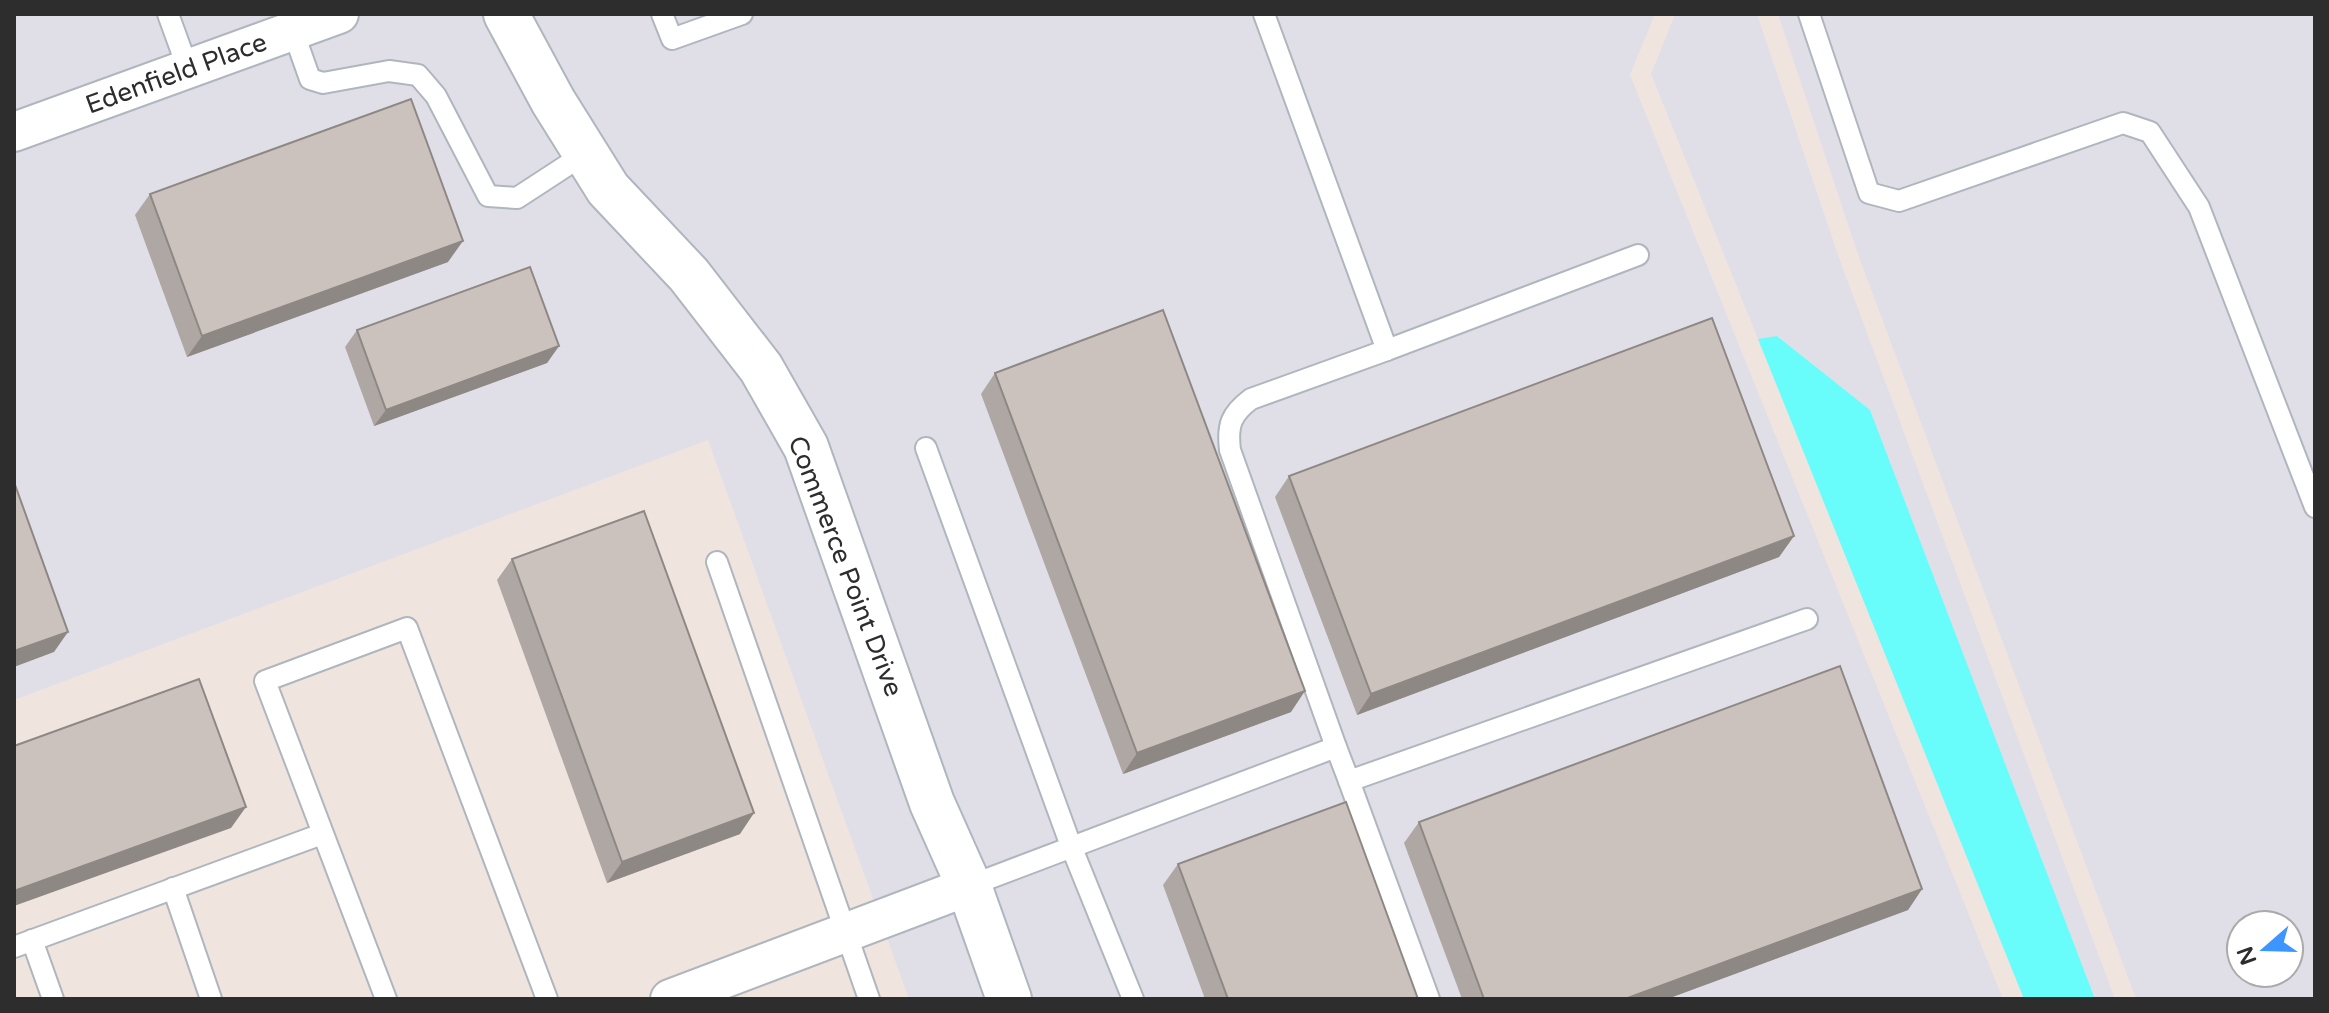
<svg xmlns="http://www.w3.org/2000/svg" width="2329" height="1013" font-family="'Varela Round',sans-serif">
<style>
.industrial{fill:#e0dfe8;fill-rule:evenodd}
.water{fill:#68fcfb}
.lines{fill:none;stroke-linecap:round;stroke-linejoin:round}
.lane-casing{stroke:#afb6be;stroke-width:24}
.street-casing{stroke:#afb6be;stroke-width:42}
.secondary-casing{stroke:#afb6be;stroke-width:48}
.lane{stroke:#fff;stroke-width:20}
.street{stroke:#fff;stroke-width:38}
.secondary{stroke:#fff;stroke-width:44}
.wall{fill:#afa7a3}
.shaded-wall{fill:#8e8884}
.building{fill:#cbc2bd;stroke:#8e8884;stroke-width:2}
.labels{text-anchor:middle;stroke-width:8;stroke-linejoin:round;paint-order:stroke}
.street-label{font-size:26px;fill:#2d2d2d;stroke:#fff}
</style>
<rect width="100%" height="100%" fill="#f0e4df"/>
<g class="industrial">
<polygon points="14,14 1655,14 1630,75 2003,999 909,999 708,440 14,700"/>
<polygon points="1675,14 1757,14 1838,255 2115,999 2095,999 1870,411 1778,336 1758,339 1651,74"/>
<path d="M1778,14H2315V999H2136L1856,249ZM2241,925H2289V973H2241Z"/>
</g>
<polygon class="water" points="1777,336 1870,410 2095,999 2024,999 1758,339"/>
<g class="lines">
<g class="lane-casing">
<g id="lane">
<polyline points="168,14 188,69"/>
<polyline points="662,14 672,39 742,14"/>
<polyline points="1264,14 1387,350 1638,255"/>
<polyline points="1809,14 1869,193 1899,201 2123,123 2150,132 2199,207 2315,507"/>
<polyline points="293,31 310,79 323,83 389,71 418,75 436,96 488,196 517,198 586,153"/>
<polyline points="926,448 1071,846 1133,999"/>
<polyline points="717,562 869,999"/>
<path d="M1336,747L1230,450C1227,425 1231,414 1251,399L1387,350"/>
<polyline points="1349,781 1429,999"/>
<polyline points="969,886 1336,747 1349,781 1807,619"/>
<polyline points="173,888 211,999"/>
<polyline points="32,940 53,999"/>
<polyline points="14,947 322,834"/>
<polyline points="386,999 265,681 407,628 547,999"/>
</g>
</g>
<g class="street-casing">
<g id="street">
<polyline points="14,132 339,14"/>
<polyline points="670,999 969,886"/>
</g>
</g>
<g class="secondary-casing">
<polyline id="secondary" points="506,14 553,101 608,189 689,275 761,368 806,447 932,803 969,886 1009,999"/>
</g>
<use href="#lane" class="lane"/>
<use href="#street" class="street"/>
<use href="#secondary" class="secondary"/>
</g>
<g class="wall">
<polygon points="150,194 448,262 187,357 135,215"/>
<polygon points="357,330 559,346 547,363 374,426 345,347"/>
<polygon points="995,373 1291,712 1123,774 981,394"/>
<polygon points="1289,476 1794,536 1779,557 1357,715 1275,497"/>
<polygon points="512,559 740,834 607,883 497,580"/>
<polygon points="1419,822 1922,889 1908,910 1667,999 1462,999 1404,843"/>
<polygon points="1178,864 1418,999 1205,999 1163,885"/>
</g>
<g class="shaded-wall">
<polygon points="463,241 448,262 187,357 202,336"/>
<polygon points="559,346 547,363 374,426 386,410"/>
<polygon points="1794,536 1779,557 1357,715 1371,694"/>
<polygon points="68,632 54,652 14,667 14,651"/>
<polygon points="1305,691 1291,712 1123,774 1137,753"/>
<polygon points="246,807 231,828 14,906 14,891"/>
<polygon points="754,813 740,834 607,883 622,862"/>
<polygon points="1922,889 1908,910 1667,999 1625,999"/>
</g>
<g class="building">
<polygon points="411,99 463,241 202,336 150,194"/>
<polygon points="530,267 559,346 386,410 357,330"/>
<polygon points="1163,310 1305,691 1137,753 995,373"/>
<polygon points="1712,318 1794,536 1371,694 1289,476"/>
<polygon points="14,482 68,632 14,651"/>
<polygon points="644,511 754,813 622,862 512,559"/>
<polygon points="1840,666 1922,889 1625,999 1484,999 1419,822"/>
<polygon points="199,679 246,807 14,891 14,746"/>
<polygon points="1346,802 1418,999 1228,999 1178,864"/>
</g>
<g class="labels">
<g class="street-label">
<text transform="translate(176 73) rotate(-20)" y="9">Edenfield Place</text>
<text transform="translate(846 566) rotate(69)" y="9">Commerce Point Drive</text>
</g>
</g>
<rect width="2329" height="1013" fill="none" stroke="#2d2d2d" stroke-width="32"/>
<g transform="translate(2265 949) rotate(250)"><circle r="38" fill="#ffffff" stroke="#ababab" stroke-width="2"/>
<path d="M0-6L14 30L0 20L-14 30Z" fill="#3d96ff"/>
<text y="-12" font-size="22" font-weight="bold" text-anchor="middle" fill="#2d2d2d">N</text>
</g>
</svg>
